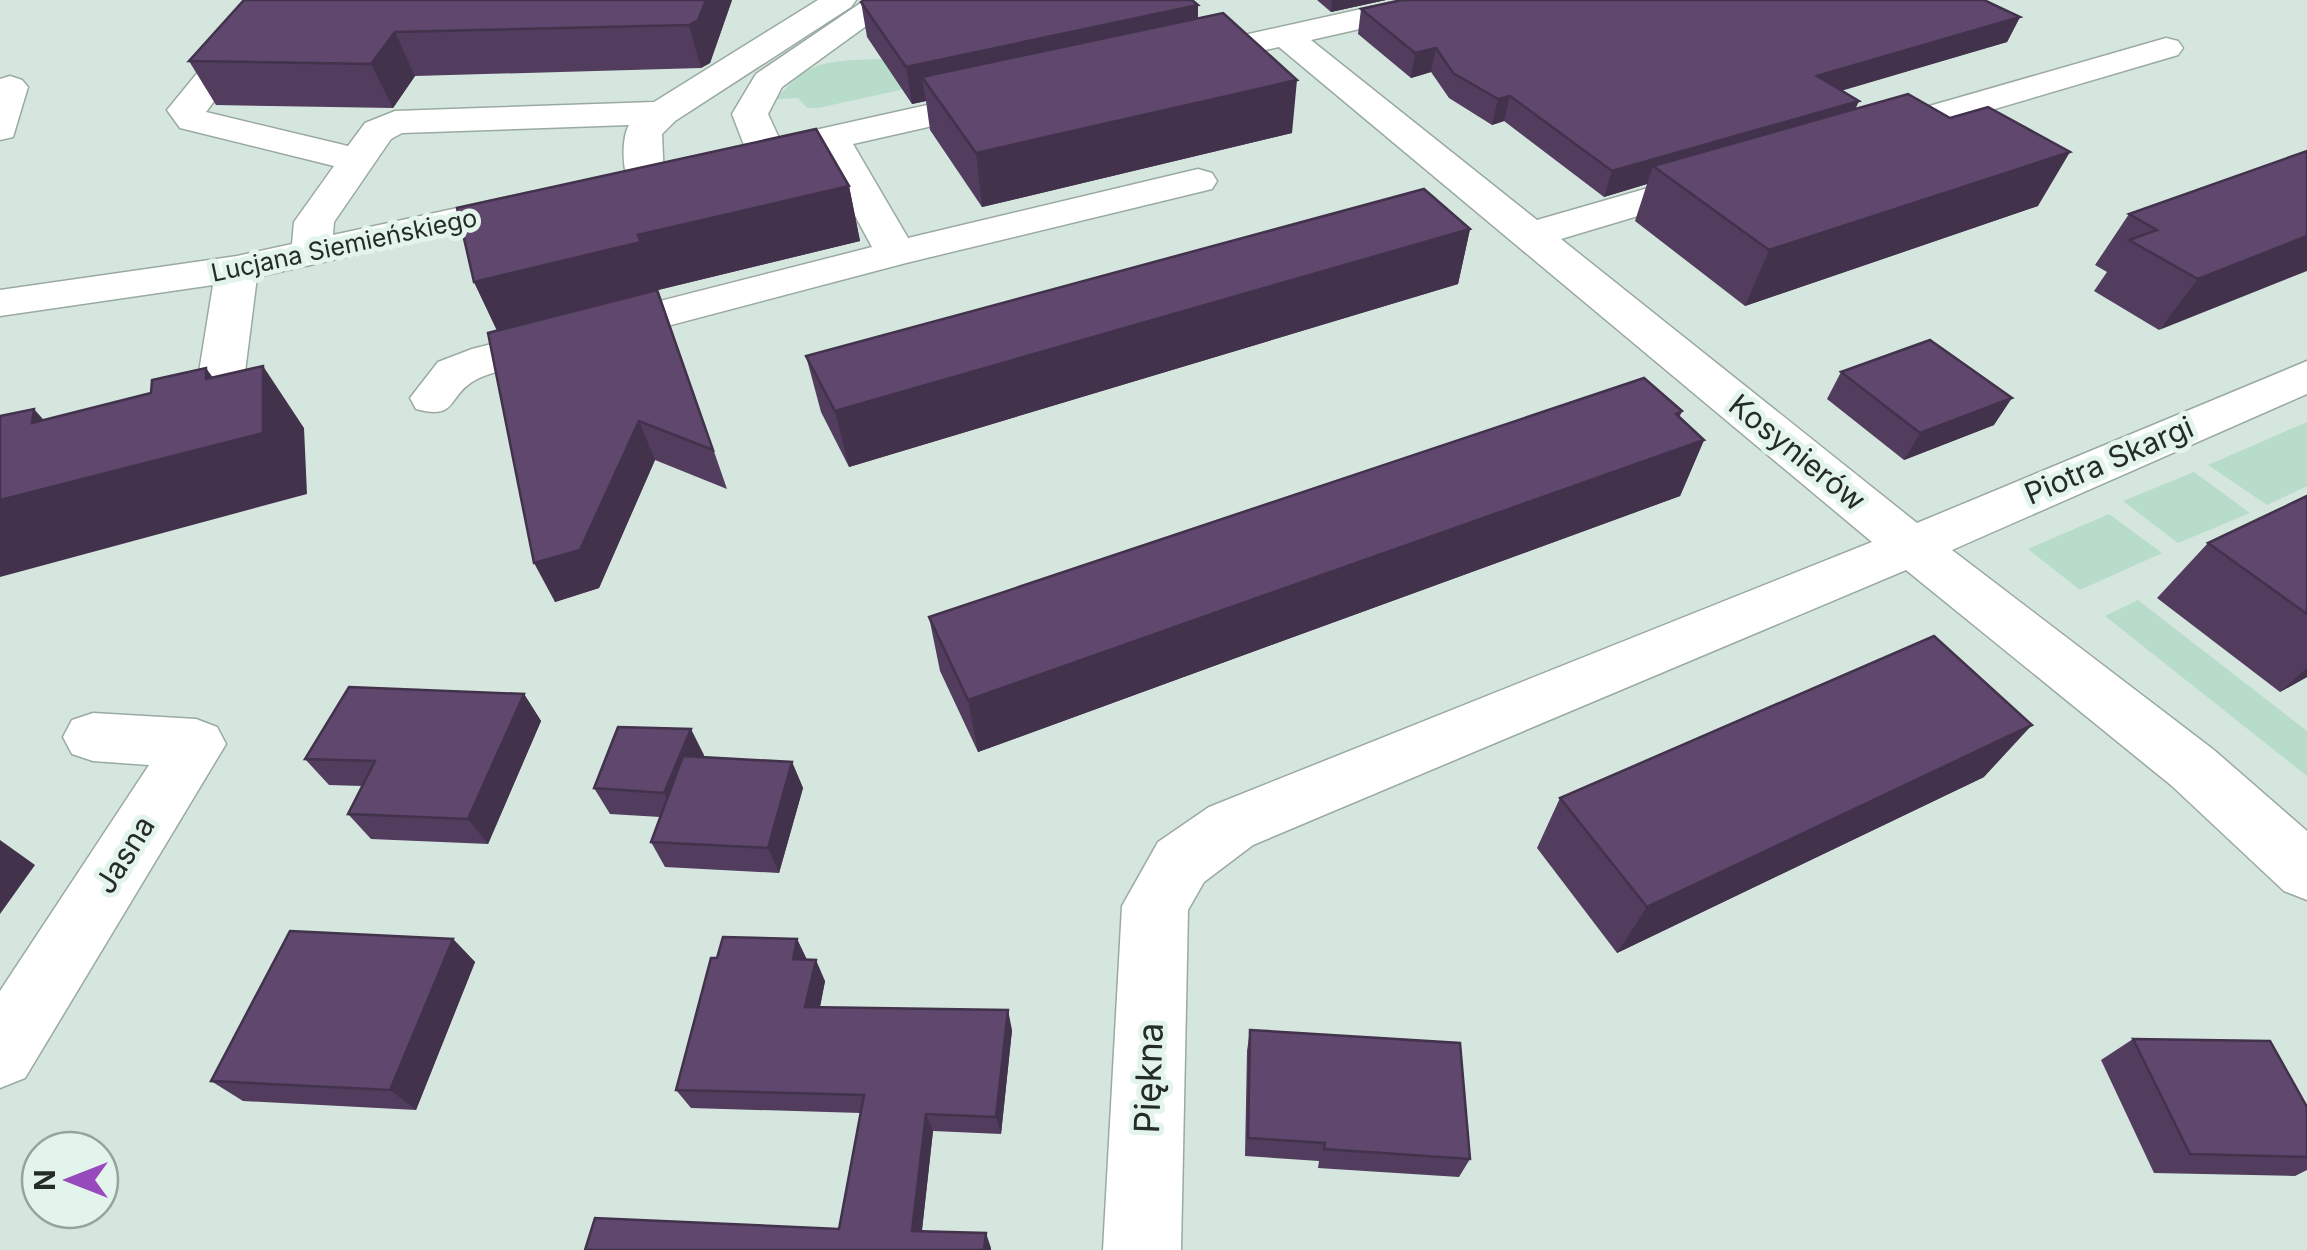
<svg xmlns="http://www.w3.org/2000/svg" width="2307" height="1250" font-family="Inter,sans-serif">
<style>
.green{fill:#b8dcca}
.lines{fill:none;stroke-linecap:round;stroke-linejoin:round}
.minor-casing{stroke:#9aaaa1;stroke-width:3}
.minor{fill:#fff;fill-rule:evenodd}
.wall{fill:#523d5e}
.shaded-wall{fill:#42324c}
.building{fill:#5f476d;stroke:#42324c;stroke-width:2.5}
.labels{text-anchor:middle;stroke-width:10;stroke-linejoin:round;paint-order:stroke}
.far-street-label{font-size:25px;fill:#252c28;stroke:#e2f4eb}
.street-label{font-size:30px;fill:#252c28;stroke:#e2f4eb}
.near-street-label{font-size:35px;fill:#252c28;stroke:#e2f4eb}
</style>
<rect width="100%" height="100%" fill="#d5e6de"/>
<g class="green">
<path d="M882,59L964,76L818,108H807L798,98L777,99C809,58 832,61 882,59Z"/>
<polygon points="2307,422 2307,486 2267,505 2208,465"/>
<polygon points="2194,472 2250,513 2178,543 2123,501"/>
<polygon points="2109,514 2162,553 2080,590 2028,549"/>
<polygon points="2138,600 2307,731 2307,776 2105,616"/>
</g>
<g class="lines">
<g class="minor-casing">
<g id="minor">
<path d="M818,0H856L851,7L675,121L662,134L664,179L659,187L645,191L631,187C622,173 621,139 629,125L402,133L391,139L334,222L333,235L531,192L545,196L551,204L545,212L257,277L245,372L238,382L222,387L206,382L199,372L213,285L0,316V290L237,256L292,244L294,222L334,166L180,128L167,110L239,22H263L268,29L206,112L348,146L365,123L395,111L654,102Z"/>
<path d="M865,0H902L782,87L768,114L779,138L999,89L1012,92L1017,100L1012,108L853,144L908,238L1198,169L1212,173L1217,181L1212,189L906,263L504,369C494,373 481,376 472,382C447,398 457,420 416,409L410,398L438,362L472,349L872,247L820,151L751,166L738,163L732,155L744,145L732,114L756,74Z"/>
<polygon points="1402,0 1462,0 1457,7 1311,40 1537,220 1714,169 1728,173 1733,181 1728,189 1561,239 1917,523 2307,361 2307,394 1952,550 2214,750 2307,831 2307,900 2284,891 2172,786 1906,570 1253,845 1204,882 1188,910 1181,1250 1103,1250 1122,906 1158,842 1209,807 1872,542 1279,47 1185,68 1173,65 1168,58 1173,51 1185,48"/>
<polygon points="2166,38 2178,41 2183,48 2178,55 1869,146 1856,143 1850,135 1856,127"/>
<polygon points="10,76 22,80 28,87 13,137 0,140 0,79"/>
<polygon points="93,713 196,719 217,727 226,744 25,1078 0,1088 0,991 149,765 93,761 72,754 63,737 72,720"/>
</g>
</g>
<use href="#minor" class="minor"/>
</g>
<g class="wall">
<polygon points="244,0 732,0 710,63 701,68 415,76 393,108 216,105 189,61"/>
<polygon points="1317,0 1386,0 1331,12"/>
<polygon points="861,2 1198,5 1198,18 1292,133 982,207 930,130 926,101 912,104 867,37"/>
<polygon points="1361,9 2020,17 2007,42 1842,90 1855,109 2038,206 1745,306 1635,221 1647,184 1604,197 1504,121 1492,125 1449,98 1431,72 1411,78 1358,34"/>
<polygon points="2307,151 2159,330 2094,291 2107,272 2095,265 2129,214"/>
<polygon points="849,186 860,241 658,290 727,489 655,460 599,588 555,602 497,331 474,282"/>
<polygon points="1470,229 1458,284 849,467 821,412 806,356"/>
<polygon points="1841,372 1994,425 1904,460 1827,399"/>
<polygon points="1679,417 1704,440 1680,496 978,752 940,671 929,617"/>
<polygon points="2307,496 2307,677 2280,692 2157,598 2208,543"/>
<polygon points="524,694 541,721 488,844 371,839 348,814 362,786 329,785 305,759"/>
<polygon points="704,755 703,757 792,762 803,788 779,873 665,867 651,842 660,817 610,814 594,788"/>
<polygon points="1984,777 1617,953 1537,848 1560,798"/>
<polygon points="453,939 475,962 416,1110 243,1101 211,1081"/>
<polygon points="797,939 807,960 825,981 820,1007 1012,1030 1001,1134 933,1131 922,1231 991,1248 991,1250 585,1250 839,1229 861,1113 691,1108 676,1090 717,958"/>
<polygon points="1250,1030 1470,1159 1459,1177 1318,1168 1319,1161 1245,1156 1247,1051"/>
<polygon points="2133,1039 2307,1107 2307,1170 2295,1176 2154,1173 2101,1060"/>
</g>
<g class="shaded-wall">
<polygon points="706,0 732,0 710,63 701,68 689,25"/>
<polygon points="1332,0 1386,0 1331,12"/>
<polygon points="1198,5 1197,41 922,77 926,101 912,104 906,67"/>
<polygon points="2020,17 2007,42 1807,101 1817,76"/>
<polygon points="395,32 415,76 393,108 371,64"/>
<polygon points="1436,48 1431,72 1411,78 1415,53"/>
<polygon points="1297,80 1292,133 982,207 976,153"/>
<polygon points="1510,96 1504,121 1492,125 1498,99"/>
<polygon points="1859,101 1848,126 1653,166 1647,184 1604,197 1612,171"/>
<polygon points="2070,152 2038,206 1745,306 1769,250"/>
<polygon points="849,186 860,241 658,290 638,235"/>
<polygon points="1470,229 1458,284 849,467 835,411"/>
<polygon points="2307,236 2307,271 2159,330 2198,279"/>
<polygon points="641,242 660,297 727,489 660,297 501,338 474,282"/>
<polygon points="263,366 304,428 307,494 0,577 0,500 32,423 34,409 88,470 206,368 250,429"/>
<polygon points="2012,398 1994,425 1904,460 1920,433"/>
<polygon points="1682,411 1664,454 1704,440 1680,496 978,752 968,700"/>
<polygon points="639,421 655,460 599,588 555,602 534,563"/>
<polygon points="2307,668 2307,677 2280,692"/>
<polygon points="524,694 541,721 488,844 468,819"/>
<polygon points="2032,725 1984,777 1617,953 1647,907"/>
<polygon points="691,729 704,755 678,819 664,793"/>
<polygon points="792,762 803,788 779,873 768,848"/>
<polygon points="0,840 35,865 0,914"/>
<polygon points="453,939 475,962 416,1110 390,1090"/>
<polygon points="797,939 807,960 793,959"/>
<polygon points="816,960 825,981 816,1027 805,1007"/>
<polygon points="1008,1010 1012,1030 1001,1134 996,1117"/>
<polygon points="926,1114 933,1131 920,1246 912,1231"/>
<polygon points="986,1233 991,1248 991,1250 984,1250"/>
</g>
<g class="building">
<polygon points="244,0 706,0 698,20 689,25 395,32 371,64 189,61"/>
<polygon points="864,0 1192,0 1198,5 906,67 861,2"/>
<polygon points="1402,0 1984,0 2020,17 1817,76 1859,101 1612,171 1510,96 1498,99 1453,73 1436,48 1415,53 1361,9"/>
<polygon points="1223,13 1297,80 976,153 922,77"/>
<polygon points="1908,94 1950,118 1988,107 2070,152 1769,250 1653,166"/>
<polygon points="816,129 849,186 638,235 641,242 474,282 457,208"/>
<polygon points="2307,151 2307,236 2198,279 2129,240 2157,230 2129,214"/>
<polygon points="1424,189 1470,229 835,411 806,356"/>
<polygon points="657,290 713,450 639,421 580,550 534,563 488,333"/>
<polygon points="1930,340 2012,398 1920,433 1841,372"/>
<polygon points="263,366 263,433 0,500 0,416 34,409 32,423 151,393 152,380 206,368 206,379"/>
<polygon points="1644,378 1682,411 1676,414 1704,440 968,700 929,617"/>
<polygon points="2307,496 2307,614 2208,543"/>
<polygon points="1934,636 2032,725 1647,907 1560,798"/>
<polygon points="349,687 524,694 468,819 348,814 375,761 305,759"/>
<polygon points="618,727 691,729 664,793 594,788"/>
<polygon points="683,756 792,762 768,848 651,842"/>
<polygon points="290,931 453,939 390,1090 211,1081"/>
<polygon points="723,937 797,939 793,959 816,960 805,1007 1008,1010 996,1117 926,1114 912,1231 986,1233 984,1250 585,1250 595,1218 839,1229 864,1095 676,1090 711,958 717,958"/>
<polygon points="1250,1030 1460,1043 1470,1159 1324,1149 1325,1143 1248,1138"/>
<polygon points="2133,1039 2270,1041 2307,1107 2307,1157 2190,1154"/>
</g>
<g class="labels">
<g class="far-street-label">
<text transform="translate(344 245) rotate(-12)" y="9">Lucjana Siemieńskiego</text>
</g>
<g class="street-label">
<text transform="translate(1797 453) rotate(39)" y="10">Kosynierów</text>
<text transform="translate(2109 461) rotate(-23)" y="10">Piotra Skargi</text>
<text transform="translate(125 855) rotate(-58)" y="10">Jasna</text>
</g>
<g class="near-street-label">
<text transform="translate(1149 1078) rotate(-88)" y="12">Piękna</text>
</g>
</g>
<g transform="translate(70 1180) rotate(270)"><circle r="48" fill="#e2f4eb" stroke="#96a49d" stroke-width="2.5"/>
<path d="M0-8L18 38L0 25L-18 38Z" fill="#964abb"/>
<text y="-15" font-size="28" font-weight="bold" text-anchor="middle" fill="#252c28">N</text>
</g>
</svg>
